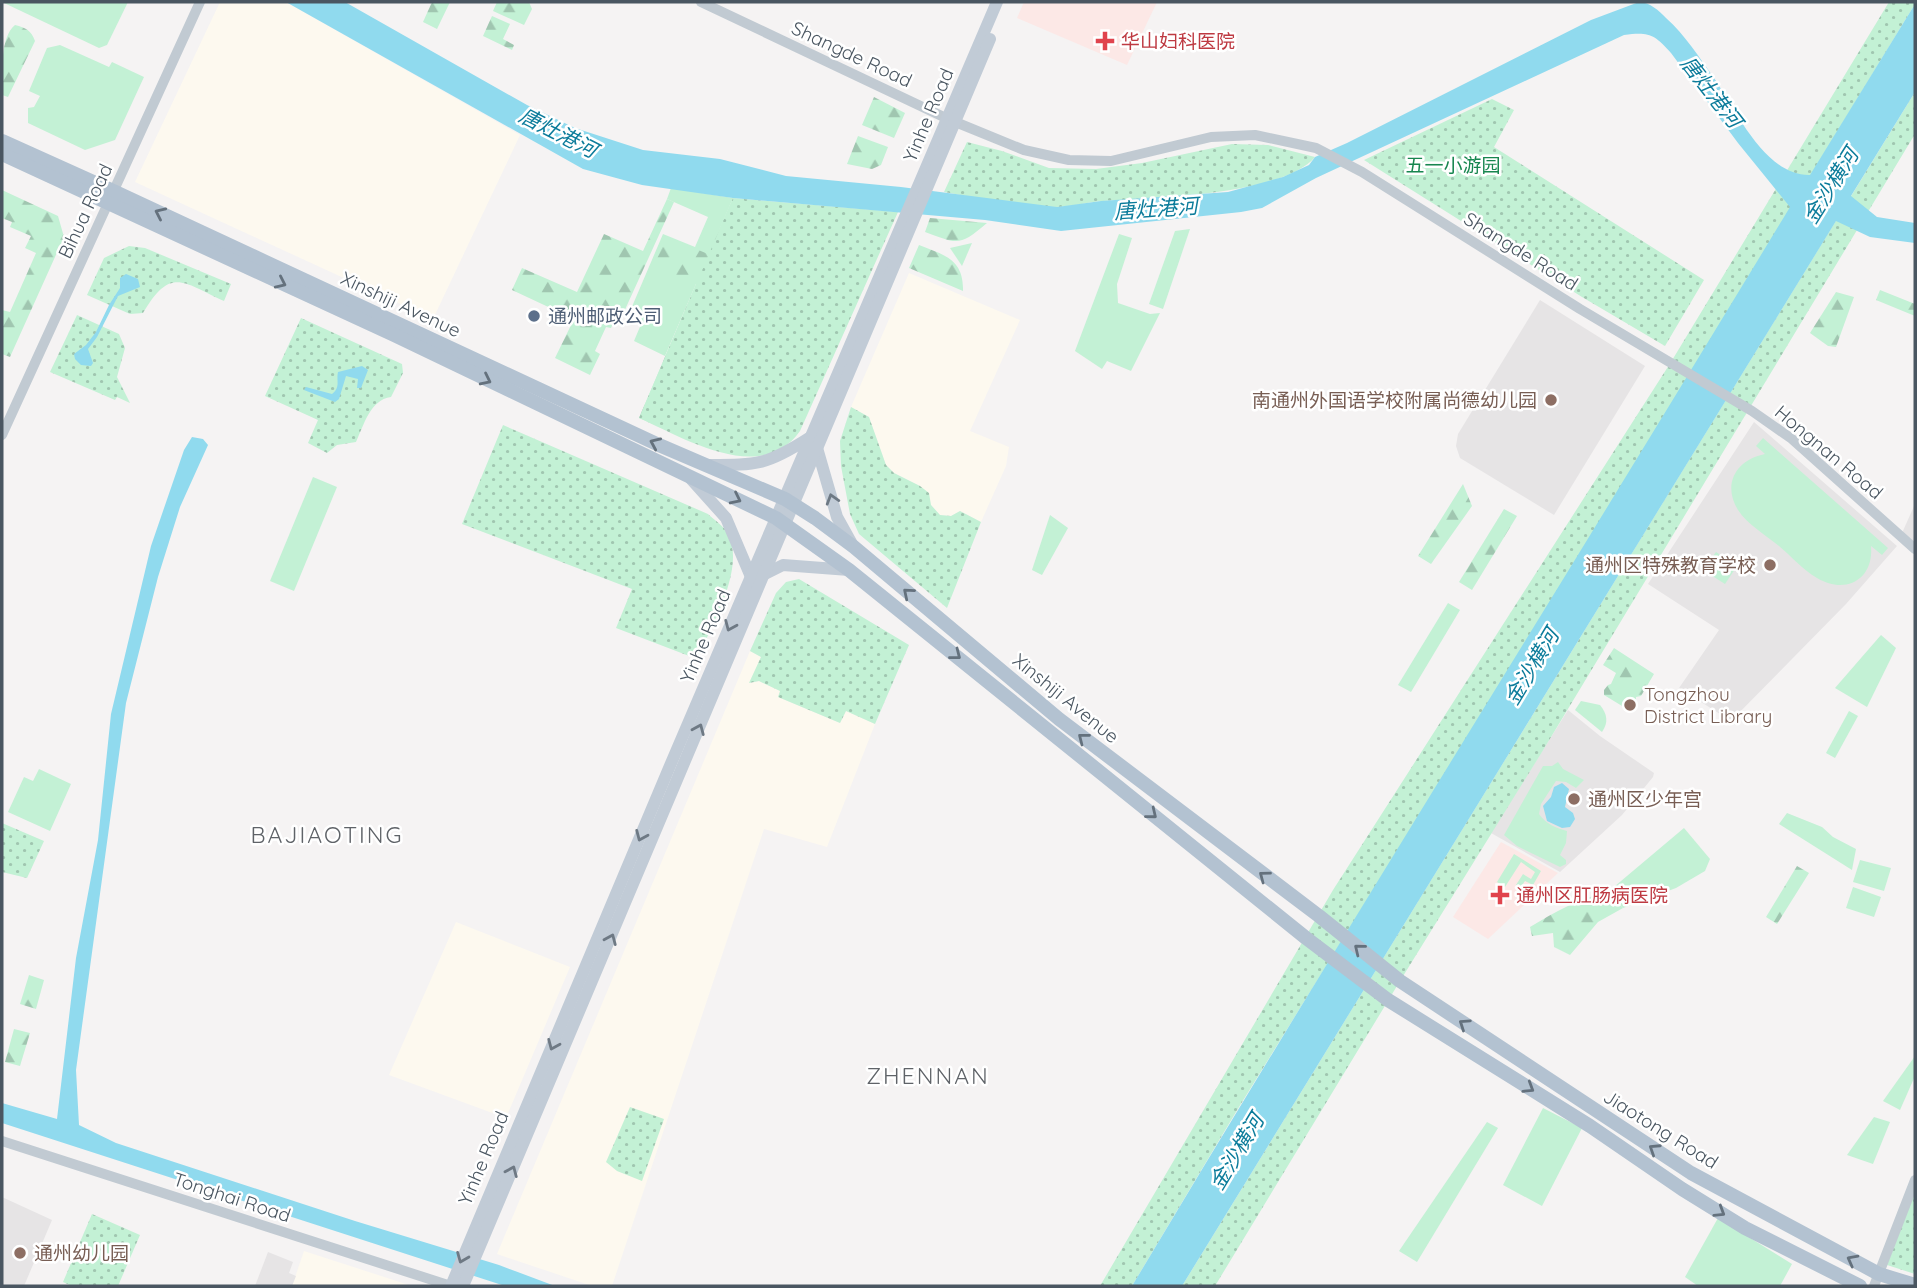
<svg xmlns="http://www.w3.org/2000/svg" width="1917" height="1288" font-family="Quicksand,'Noto Sans SC',sans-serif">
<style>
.commercial{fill:#fdf9ef}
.education{fill:#e6e4e5}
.medical{fill:#fce8e6}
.grass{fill:#c3f1d5}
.forest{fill:url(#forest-firs)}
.park{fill:url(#park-dots)}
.water{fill:#90daee}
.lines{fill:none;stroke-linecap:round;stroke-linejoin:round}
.tertiary{stroke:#c1cad2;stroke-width:10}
.secondary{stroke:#c1cbd6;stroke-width:12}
.primary{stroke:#b3c2d1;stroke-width:14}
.oneway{stroke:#64717d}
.oneway2{stroke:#6e7984}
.health-dot{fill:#e0444e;stroke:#fff;stroke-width:2.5}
.service-dot{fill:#5c6f8a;stroke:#fff;stroke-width:2.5}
.education-dot{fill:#8d6e63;stroke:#fff;stroke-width:2.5}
.labels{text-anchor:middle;stroke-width:5;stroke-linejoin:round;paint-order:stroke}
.health-label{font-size:19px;fill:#be3a42;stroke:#fff;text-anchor:start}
.street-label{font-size:19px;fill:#4a5661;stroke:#fff}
.park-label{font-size:19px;fill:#17864f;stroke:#fff}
.service-label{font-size:19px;fill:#4e5e75;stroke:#fff;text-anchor:start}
.education-label{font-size:19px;fill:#785e54;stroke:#fff;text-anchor:start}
.water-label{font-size:21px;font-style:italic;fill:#0c7c9b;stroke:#fff}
.quarter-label{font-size:23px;letter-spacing:2px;fill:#5f6368;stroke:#fff}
</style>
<defs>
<pattern id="forest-firs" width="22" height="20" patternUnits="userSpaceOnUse" patternTransform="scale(1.75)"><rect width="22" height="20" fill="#c3f1d5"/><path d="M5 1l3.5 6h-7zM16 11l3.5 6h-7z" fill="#a0c6b0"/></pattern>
<pattern id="park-dots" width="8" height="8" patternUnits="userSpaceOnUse" patternTransform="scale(1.75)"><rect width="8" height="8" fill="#c3f1d5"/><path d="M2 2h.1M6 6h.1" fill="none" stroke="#a0c6b0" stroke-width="1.8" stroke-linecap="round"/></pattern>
</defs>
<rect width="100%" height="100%" fill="#f5f3f3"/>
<g class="commercial">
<polygon points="220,2 286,2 520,135 433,319 135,182"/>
<polygon points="909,273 1020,320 970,431 1009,447 1006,466 981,522 960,511 951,516 940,515 931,505 920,486 894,473 886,465 869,417 851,407"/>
<polygon points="750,651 761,657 750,683 759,681 781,691 778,697 840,723 846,711 875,724 827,847 764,829 612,1286 592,1286 497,1254"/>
<polygon points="456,922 570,967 506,1118 389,1075"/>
<polygon points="304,1251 412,1286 292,1286"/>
</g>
<g class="education">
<polygon points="1540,300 1645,366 1554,515 1460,458 1456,446 1458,434"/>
<polygon points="1754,422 1897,546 1846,604 1731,721 1679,688 1719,630 1648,584"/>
<polygon points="1915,504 1915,542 1902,533"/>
<polygon points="1568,710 1600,736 1654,773 1653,777 1622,815 1560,872 1491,833"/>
<polygon points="2,1197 52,1220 24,1286 2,1286"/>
<polygon points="268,1252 293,1262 289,1273 296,1276 292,1286 255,1286"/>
</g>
<g class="medical">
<polygon points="1024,2 1157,2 1127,65 1017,18"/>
<polygon points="1501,842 1558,873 1488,939 1453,917"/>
</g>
<g class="grass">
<polygon points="2,2 128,2 107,45 99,48"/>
<polygon points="60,45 109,67 112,62 144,77 115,140 85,150 28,123 28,108 34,107 40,96 29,91 47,48"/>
<polygon points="671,188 733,198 665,356 634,341 642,322 628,316 663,234 695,247 708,217 667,199"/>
<polygon points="1190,229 1163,309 1149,304 1175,231"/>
<polygon points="1119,234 1132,238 1117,284 1118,303 1150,314 1160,313 1131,371 1107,361 1102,369 1075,351"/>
<polygon points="972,243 962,266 950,248"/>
<path d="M1763,438L1888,548L1882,555L1871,546C1874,580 1845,595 1817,578C1803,570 1791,556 1779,546C1767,536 1747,524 1738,510C1722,484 1736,460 1765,454L1756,446Z"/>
<polygon points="313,477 337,487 294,591 270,581"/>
<polygon points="1050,515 1068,528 1042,575 1032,570"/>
<polygon points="1716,552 1737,566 1725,584 1703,570"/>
<polygon points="1448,603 1460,610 1411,692 1398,685"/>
<polygon points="1881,635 1896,648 1867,707 1835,688"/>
<path d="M1581,701L1600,705C1607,714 1609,722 1602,732L1575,710Z"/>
<polygon points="1849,711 1858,716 1835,758 1826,753"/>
<path d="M1558,762L1563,769L1584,780L1576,788L1566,782L1556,781L1541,804L1539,814C1546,824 1556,828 1567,831L1566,843L1560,855L1566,860V864L1560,867L1517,846L1504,835L1543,766H1552Z"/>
<polygon points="39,769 71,784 50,831 8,812 24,777 33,781"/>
<polygon points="1787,813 1822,827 1833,837 1856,849 1852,870 1779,824"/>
<polygon points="1684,828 1710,859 1705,871 1676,888 1623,908 1608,892"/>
<polygon points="1514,854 1541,871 1533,885 1525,881 1520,888 1516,885 1523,874 1531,879 1535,872 1521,862 1505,887 1497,882"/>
<polygon points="1860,860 1891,868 1884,891 1853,882"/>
<polygon points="1853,887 1881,897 1874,917 1846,908"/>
<polygon points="1915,1056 1915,1076 1900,1110 1883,1101"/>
<polygon points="1543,1108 1582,1128 1542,1206 1503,1185"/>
<polygon points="1874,1117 1890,1122 1873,1164 1847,1155"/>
<polygon points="1487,1122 1498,1128 1417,1262 1399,1251"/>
<polygon points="1718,1218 1792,1264 1780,1286 1698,1286 1685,1277"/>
</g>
<g class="forest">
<polygon points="432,2 450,2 437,29 423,22"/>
<polygon points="497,2 529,2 532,9 524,25 493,11"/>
<polygon points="492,16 510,24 503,39 514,45 512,50 483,36"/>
<path d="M15,25C26,28 31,30 35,41L8,97L2,95C2,73 0,37 15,25Z"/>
<polygon points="874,97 905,113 894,138 862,125"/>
<polygon points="858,136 888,147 881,165 872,169 847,164"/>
<polygon points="2,190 58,216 64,237 10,357 2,354 2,310 10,312 36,253 25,248 31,236 10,227 12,222 2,218"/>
<polygon points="733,198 660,427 639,418 696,284 654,265 667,237 708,254"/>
<polygon points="667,199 674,202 623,314 618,312 611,328 606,327 595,351 600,354 590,375 555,358 574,319 512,290 522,268 577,292 604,234 643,251"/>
<path d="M930,218L987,223C959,247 958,244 925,232Z"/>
<path d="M919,245C944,255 964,259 963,291L909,268Z"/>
<polygon points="1880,290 1915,304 1915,316 1876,300"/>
<polygon points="1836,292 1854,297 1836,347 1828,346 1810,333"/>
<polygon points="1463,484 1472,506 1431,564 1418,556"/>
<polygon points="1504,509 1517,516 1472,590 1459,582"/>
<polygon points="1614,648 1654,674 1641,696 1636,697 1636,704 1627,709 1604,695 1604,690 1608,685 1611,684 1616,673 1603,665"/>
<polygon points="1797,866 1809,873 1777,924 1766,917"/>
<path d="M1608,892L1623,908L1598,922L1570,955L1554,947L1553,933L1532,936L1530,927C1555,912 1579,898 1608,892Z"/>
<polygon points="29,975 44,980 36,1009 20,1004"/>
<polygon points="14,1029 30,1033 20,1066 5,1062"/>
</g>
<g class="park">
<polygon points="1889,2 1915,2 1915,4 1541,618 1239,1107 1132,1286 1100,1286 1333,890 1671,362"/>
<polygon points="1915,92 1915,134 1542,752 1400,981 1215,1286 1182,1286"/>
<polygon points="1492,99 1514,110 1494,147 1704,280 1665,346 1582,297 1364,160"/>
<path d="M967,142L1002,151L1049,168L1096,169L1142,163L1232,144L1268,145L1315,157C1282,196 1154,197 1103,201C1088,202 1071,207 1056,207C1018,207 980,198 944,192Z"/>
<path d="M733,198L898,212L800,431C761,486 684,438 639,418Z"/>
<path d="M129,246L145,248L231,284L224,301C182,282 171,266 143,313L130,314L87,295L104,258Z"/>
<polygon points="77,315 119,334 125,348 117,377 130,403 117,397 115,400 50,372"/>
<path d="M301,318L402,364L403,373L391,397C370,400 364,425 356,442L337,445L327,453L308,443L318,420L265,396Z"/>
<polygon points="851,407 869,417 886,465 894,473 920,486 929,493 931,505 940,515 951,516 960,511 981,522 947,608 859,534 850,514 841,466 840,441"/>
<path d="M503,425L708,514C714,520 724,526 728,534C746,568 711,627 697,659L616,628L632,589L462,524Z"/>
<polygon points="799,579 909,645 875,724 846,711 840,723 778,697 780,691 759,681 749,683 761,657 750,651 776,593 786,582"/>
<polygon points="2,823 44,841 27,878 2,872"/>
<polygon points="630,1107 664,1119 642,1181 617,1171 606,1162"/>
<polygon points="1915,1189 1915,1274 1887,1265"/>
<polygon points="92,1214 140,1235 118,1286 72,1286 63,1282"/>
</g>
<g class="water">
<path d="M286,2H345L527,105L575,128L643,150L720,159L786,176L901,187L1057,207L1101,201L1228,192L1283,177L1309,165L1315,157L1347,143L1591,20L1639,2C1650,2 1659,11 1666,18C1685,35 1699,57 1714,78C1736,110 1765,176 1810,175L1915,4V92L1851,196L1877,217L1915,223V243L1870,237L1836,221L1182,1286H1132C1348,925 1572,568 1790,207L1738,143L1671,53C1654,34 1649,32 1624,35L1316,178L1262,208L1241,212L1061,231L985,220L733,198L642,185L583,169Z"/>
<polygon points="126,274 138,279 140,287 118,296 97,337 88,349 93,363 91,366 81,365 75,359 74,354 86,345 96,332 109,305 120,288 120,278"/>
<path d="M362,366L368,370L361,388H357L358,379L346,376L339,399L335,402L304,390L306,387L332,394C341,387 336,381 338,372Z"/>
<polygon points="192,437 203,439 208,445 180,507 158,577 126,703 76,1070 79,1125 116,1143 355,1221 499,1265 555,1286 505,1286 2,1123 2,1103 57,1119 76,958 98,840 111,714 151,546 184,450"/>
<polygon points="1562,783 1569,789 1565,807 1573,813 1575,819 1570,827 1562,828 1547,821 1543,806 1551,797 1554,787"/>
</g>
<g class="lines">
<g class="tertiary">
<polyline points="701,2 948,119 1024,150 1069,160 1111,161 1211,137 1255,135 1316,148 1362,172 1580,309 1752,411 1792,439 1915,549"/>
<polyline points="2,435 200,2"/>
<polyline points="2,1141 451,1286"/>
<polyline points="1874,1286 1915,1180"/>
</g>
<g class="secondary">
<polyline points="817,448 837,517 852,544"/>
<path d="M709,465C758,465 767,465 809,438"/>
<polyline points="691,479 726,518 751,577"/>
<polyline points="765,574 783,565 849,570"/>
<polyline points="451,1286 672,761 997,2"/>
<polyline points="463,1286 990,39"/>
</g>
<g class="primary">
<polyline points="2,141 113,191 659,445 785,499 815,518 854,547 1059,719 1319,916 1400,981 1691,1173 1879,1274 1915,1285"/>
<polyline points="2,154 394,335 776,518 849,570 1306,938 1388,1000 1590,1126 1682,1189 1745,1228 1860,1286"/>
</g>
</g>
<defs><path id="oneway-chevron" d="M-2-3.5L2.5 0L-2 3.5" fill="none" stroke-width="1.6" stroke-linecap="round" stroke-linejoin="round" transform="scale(1.75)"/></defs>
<g class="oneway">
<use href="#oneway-chevron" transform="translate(160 213) rotate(-155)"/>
<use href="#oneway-chevron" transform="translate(281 283) rotate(25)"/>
<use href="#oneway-chevron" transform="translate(486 380) rotate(26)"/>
<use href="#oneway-chevron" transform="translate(655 443) rotate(-156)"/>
<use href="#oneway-chevron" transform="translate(736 499) rotate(26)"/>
<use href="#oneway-chevron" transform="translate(908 593) rotate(-140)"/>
<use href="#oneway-chevron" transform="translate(956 655) rotate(38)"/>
<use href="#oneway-chevron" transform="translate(1083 738) rotate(-142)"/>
<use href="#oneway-chevron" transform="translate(1152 814) rotate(39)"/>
<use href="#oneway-chevron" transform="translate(1264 876) rotate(-143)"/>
<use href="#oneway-chevron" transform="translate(1359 949) rotate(-141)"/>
<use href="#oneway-chevron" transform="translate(1464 1024) rotate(-146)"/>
<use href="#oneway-chevron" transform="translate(1529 1088) rotate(32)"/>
<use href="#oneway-chevron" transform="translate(1654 1149) rotate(-147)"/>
<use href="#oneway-chevron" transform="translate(1720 1212) rotate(32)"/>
<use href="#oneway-chevron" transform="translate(1852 1260) rotate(-152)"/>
</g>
<g class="oneway2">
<use href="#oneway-chevron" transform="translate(832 499) rotate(-107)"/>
<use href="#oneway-chevron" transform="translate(730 626) rotate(113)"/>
<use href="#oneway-chevron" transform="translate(699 729) rotate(-67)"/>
<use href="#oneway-chevron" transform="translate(641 836) rotate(113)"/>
<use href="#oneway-chevron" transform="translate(611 939) rotate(-67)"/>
<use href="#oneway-chevron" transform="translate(553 1045) rotate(113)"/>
<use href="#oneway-chevron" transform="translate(512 1171) rotate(-67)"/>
<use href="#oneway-chevron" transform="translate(462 1258) rotate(112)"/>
</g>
<g class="health-dot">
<path d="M1101.5 30.5h7v7h7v7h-7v7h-7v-7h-7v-7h7z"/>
<path d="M1496.5 884.5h7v7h7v7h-7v7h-7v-7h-7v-7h7z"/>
</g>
<circle class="service-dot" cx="534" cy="316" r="7"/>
<g class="education-dot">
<circle cx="1551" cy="400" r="7"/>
<circle cx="1770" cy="565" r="7"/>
<circle cx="1630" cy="705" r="7"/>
<circle cx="1574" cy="799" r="7"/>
<circle cx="20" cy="1253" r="7"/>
</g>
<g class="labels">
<g class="health-label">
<text x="1121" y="48">华山妇科医院</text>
<text x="1516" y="902">通州区肛肠病医院</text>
</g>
<g class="street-label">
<text transform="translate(852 54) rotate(25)" y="7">Shangde Road</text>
<text transform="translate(928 115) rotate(-67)" y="7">Yinhe Road</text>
<text transform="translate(85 211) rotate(-65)" y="7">Bihua Road</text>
<text transform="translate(1521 251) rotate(32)" y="7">Shangde Road</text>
<text transform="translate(401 304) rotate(25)" y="7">Xinshiji Avenue</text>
<text transform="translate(1829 452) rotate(40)" y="7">Hongnan Road</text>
<text transform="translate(705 636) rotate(-67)" y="7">Yinhe Road</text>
<text transform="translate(1066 698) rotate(39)" y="7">Xinshiji Avenue</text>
<text transform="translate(1661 1129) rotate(32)" y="7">Jiaotong Road</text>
<text transform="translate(483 1158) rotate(-67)" y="7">Yinhe Road</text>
<text transform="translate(232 1197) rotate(18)" y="7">Tonghai Road</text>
</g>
<g class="park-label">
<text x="1453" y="172">五一小游园</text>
</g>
<g class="service-label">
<text x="548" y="323">通州邮政公司</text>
</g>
<g class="education-label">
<text x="1537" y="407" text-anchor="end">南通州外国语学校附属尚德幼儿园</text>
<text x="1756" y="572" text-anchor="end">通州区特殊教育学校</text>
<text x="1644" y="701">Tongzhou<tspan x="1644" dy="22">District Library</tspan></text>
<text x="1588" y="806">通州区少年宫</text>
<text x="34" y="1260">通州幼儿园</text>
</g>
<g class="water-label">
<text transform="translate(1711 92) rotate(52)" y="7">唐灶港河</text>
<text transform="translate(558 133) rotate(27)" y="7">唐灶港河</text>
<text transform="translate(1831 186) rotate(-58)" y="7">金沙横河</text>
<text transform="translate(1156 209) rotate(-4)" y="7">唐灶港河</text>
<text transform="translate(1532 667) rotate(-59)" y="7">金沙横河</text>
<text transform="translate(1237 1152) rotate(-59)" y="7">金沙横河</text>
</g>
<g class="quarter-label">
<text x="327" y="843">BAJIAOTING</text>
<text x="928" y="1084">ZHENNAN</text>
</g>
</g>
<rect width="1917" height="1288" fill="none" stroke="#4a5661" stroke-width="7"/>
</svg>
